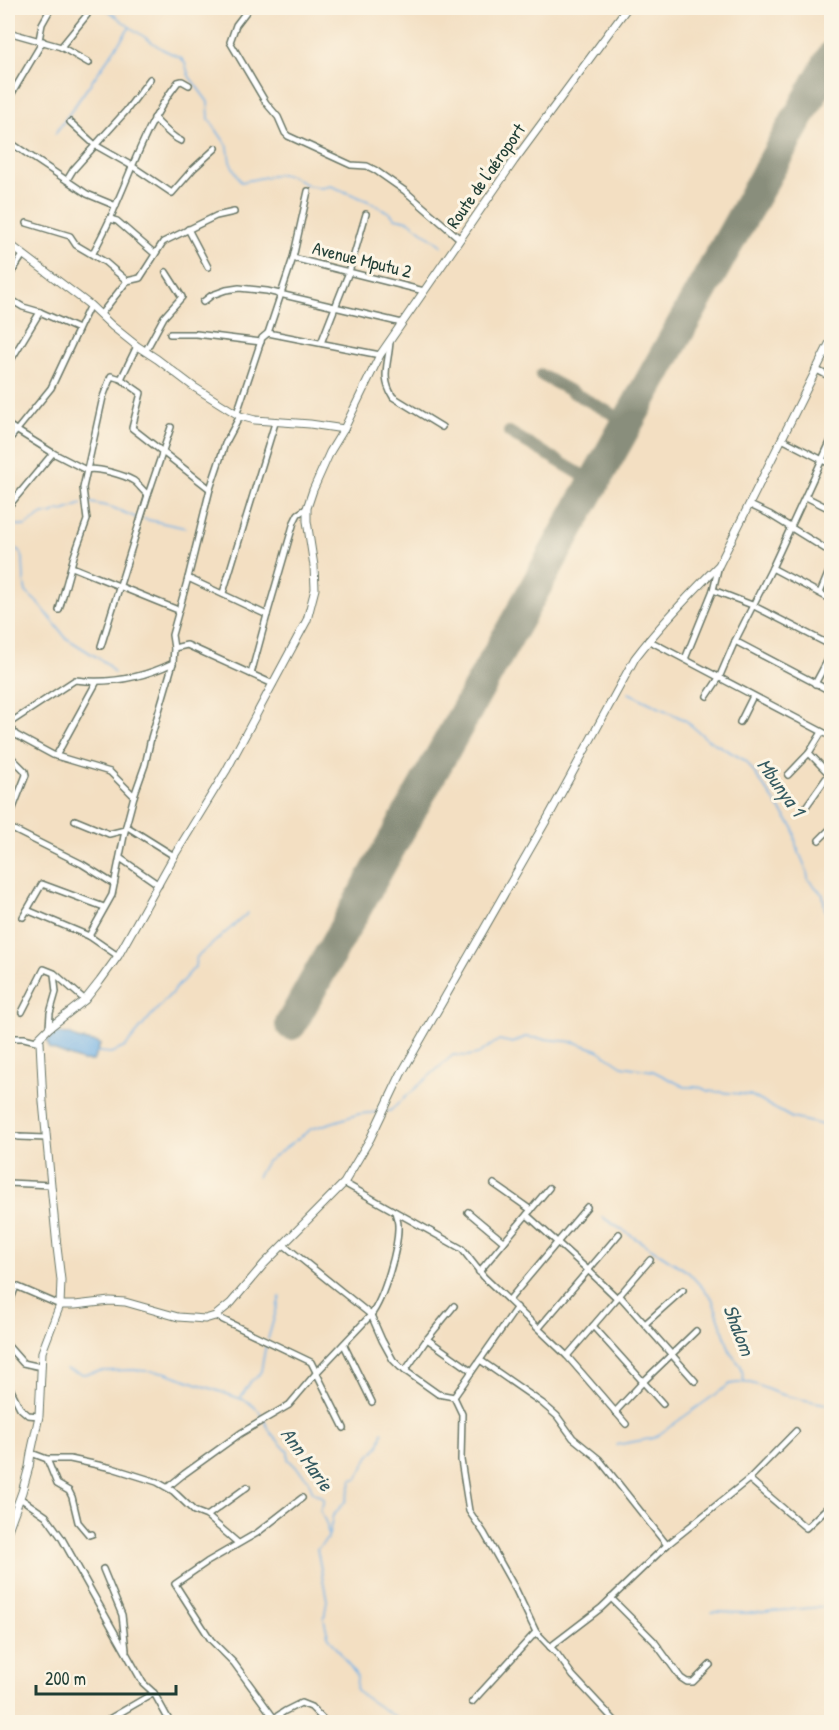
<svg xmlns="http://www.w3.org/2000/svg" width="839" height="1730" font-family="'Patrick Hand',sans-serif">
<style>
.water{fill:#73b2e7;stroke:#49788e;stroke-width:1.5}
.lines{fill:none;stroke-linecap:round;stroke-linejoin:round}
.stream{stroke:#73b2e7;stroke-width:1.5}
.taxiway{stroke:#898e7b;stroke-width:12}
.runway{stroke:#898e7b;stroke-width:32}
.minor-casing{stroke:#697666;stroke-width:8}
.tertiary-casing{stroke:#697666;stroke-width:9}
.minor{stroke:#fff;stroke-width:5}
.tertiary{stroke:#fff;stroke-width:7}
.labels{text-anchor:middle;stroke-width:6;stroke-linejoin:round;paint-order:stroke}
.street-label{font-size:18px;fill:#1f3d34;stroke:#fcf5e5}
.water-label{font-size:20px;font-style:italic;fill:#345a61;stroke:#fcf5e5}
</style>
<rect width="100%" height="100%" fill="#fcf5e5"/>
<filter id="ink" filterUnits="userSpaceOnUse"><feTurbulence type="fractalNoise" baseFrequency=".0167" numOctaves="2"/><feDisplacementMap in="SourceGraphic" scale="12" xChannelSelector="R" yChannelSelector="G"/><feConvolveMatrix kernelMatrix="1 2 1 2 8 2 1 2 1" color-interpolation-filters="sRGB"/></filter>
<filter id="wash" filterUnits="userSpaceOnUse"><feTurbulence type="fractalNoise" baseFrequency=".008" numOctaves="4" result="noise"/><feDisplacementMap in="SourceGraphic" scale="24" xChannelSelector="R" yChannelSelector="G"/><feGaussianBlur stdDeviation="1.35" result="paint"/><feColorMatrix in="noise" values="0 0 0 0 0 0 0 0 0 0 0 0 0 0 0 0 0 1.4 0 .05"/><feComposite in="paint" operator="in"/></filter>
<g filter="url(#wash)">
<rect width="100%" height="100%" fill="#f3dfc2"/>
<polygon class="water" points="56,1033 69,1034 77,1039 98,1043 100,1045 93,1061 82,1061 50,1049 47,1041"/>
<g class="lines">
<g class="stream">
<polyline points="105,8 130,27 162,49 181,58 185,63 189,76 208,102 209,119 228,147 230,162 241,182 280,174 291,176 307,185 321,188 331,186 368,201 390,213 395,218 409,221 442,246"/>
<polyline points="55,134 130,27"/>
<polyline points="87,502 111,507 137,518"/>
<polyline points="144,519 186,528"/>
<polyline points="8,524 25,526 43,514 51,514 59,510 63,511 82,504"/>
<polyline points="8,544 19,551 23,558 24,581 26,592 41,606 66,638 106,663 114,673"/>
<polyline points="629,693 685,720 707,739 746,761 794,829 796,845 807,871 808,879 823,895 825,909 832,918"/>
<polyline points="97,1052 112,1053 125,1047 150,1017 195,967 196,958 248,913"/>
<polyline points="387,1111 390,1111 453,1055 467,1056 478,1054 499,1040 513,1043 525,1037 574,1042 598,1050 622,1066 653,1071 685,1087 699,1087 709,1091 750,1095 792,1118 832,1127"/>
<polyline points="257,1177 265,1163 311,1129 359,1114 379,1112"/>
<polyline points="602,1217 688,1272 712,1298 731,1354 741,1366 744,1381"/>
<polyline points="268,1339 280,1297"/>
<polyline points="66,1369 83,1374 101,1371 133,1370 164,1372 247,1401 259,1411 271,1433 288,1452 288,1459 307,1478 313,1492 323,1498 323,1504 320,1510 327,1525 328,1539"/>
<polyline points="241,1397 251,1381 257,1377 261,1371 266,1344"/>
<path d="M616,1445L654,1438L730,1384C755,1379 758,1387 780,1394C797,1399 814,1402 832,1405"/>
<path d="M329,1535L333,1515C338,1512 340,1505 346,1501L352,1479H357L369,1456L379,1446L383,1432"/>
<polyline points="327,1539 317,1549 327,1600 324,1619 328,1636 357,1676 356,1691 402,1722"/>
<polyline points="711,1612 752,1613 832,1606"/>
</g>
<g class="taxiway">
<polyline points="541,375 616,416 623,417 631,414"/>
<polyline points="509,432 582,475 588,482 589,489"/>
<polyline points="582,475 591,475 598,473"/>
</g>
<polyline class="runway" points="291,1024 832,57"/>
</g>
</g>
<g filter="url(#ink)">
<g class="lines">
<g class="minor-casing">
<g id="minor">
<polyline points="249,8 236,25 230,42 266,103 278,117 285,133 288,136 351,165 367,166 375,170 405,191 460,239"/>
<polyline points="8,32 61,47 89,63"/>
<polyline points="39,40 42,24 51,8"/>
<polyline points="61,47 87,15"/>
<polyline points="8,100 43,41"/>
<path d="M154,118C162,126 170,136 181,141"/>
<polyline points="70,122 95,145 132,166 172,193 193,169 216,148"/>
<polyline points="8,141 87,194 116,206"/>
<polyline points="67,180 73,170 126,111 150,79"/>
<polyline points="110,219 117,221 155,254"/>
<polyline points="27,223 70,236 76,245 105,262 127,281"/>
<polyline points="188,229 208,267"/>
<path d="M93,253C101,238 109,223 115,207C134,164 149,119 178,82L182,81L189,85"/>
<polyline points="293,258 424,291"/>
<polyline points="8,278 23,255"/>
<polyline points="8,298 23,307 40,312 78,329"/>
<polyline points="203,302 212,295 226,290 239,288 267,291 402,323"/>
<polyline points="101,314 127,281 140,278 163,242 216,216 234,212"/>
<polyline points="268,333 293,258 308,191"/>
<polyline points="170,334 196,334 261,342"/>
<path d="M390,341C389,363 380,377 393,397L442,427"/>
<polyline points="321,343 349,272 366,214"/>
<polyline points="145,352 164,317 182,297 166,272"/>
<polyline points="8,365 40,312"/>
<polyline points="815,369 832,378"/>
<polyline points="121,379 141,393 132,428 210,489"/>
<polyline points="237,413 262,338 268,333 380,355"/>
<path d="M8,425L53,453L86,470C97,467 124,475 134,481C139,485 143,491 148,495"/>
<polyline points="782,439 832,465"/>
<polyline points="8,441 51,388 90,305"/>
<polyline points="806,497 832,510"/>
<polyline points="750,505 769,514 832,553"/>
<polyline points="8,507 53,453"/>
<polyline points="72,567 178,610"/>
<polyline points="772,568 832,600"/>
<polyline points="188,578 267,615"/>
<polyline points="713,590 752,605 832,646"/>
<polyline points="223,593 275,423"/>
<polyline points="820,593 832,564"/>
<polyline points="59,610 74,556 87,520 83,488 103,397 111,376 121,379 137,346"/>
<polyline points="648,640 832,737"/>
<polyline points="735,641 832,692"/>
<polyline points="101,646 148,495 171,427"/>
<polyline points="174,648 187,645 273,684"/>
<polyline points="685,659 713,590 719,565"/>
<polyline points="251,674 267,615 294,522 298,514 307,508"/>
<polyline points="815,684 832,652"/>
<polyline points="707,696 719,678 735,641 772,568 832,438"/>
<polyline points="740,722 753,696"/>
<path d="M8,724L75,680C109,684 142,678 173,663"/>
<polyline points="8,725 16,735 53,755 110,772 134,796"/>
<polyline points="809,753 832,777"/>
<polyline points="8,754 25,771 26,775 8,821"/>
<polyline points="56,756 96,683"/>
<polyline points="788,775 809,753 822,732"/>
<polyline points="805,808 832,770"/>
<polyline points="75,820 109,834 125,830"/>
<polyline points="126,826 174,856"/>
<polyline points="8,827 82,864 114,884"/>
<polyline points="819,840 832,827"/>
<polyline points="120,858 159,885"/>
<polyline points="27,910 89,936 118,956"/>
<polyline points="23,917 42,884 104,907"/>
<polyline points="89,936 112,895 126,826 134,796 145,765 151,738 173,663 174,648 172,635 188,578 210,489 225,444 240,416"/>
<polyline points="22,1012 44,969 54,973 85,1000"/>
<polyline points="49,1028 50,1013 56,992 54,974"/>
<polyline points="8,1038 24,1038 40,1042"/>
<polyline points="8,1134 19,1137 46,1138"/>
<polyline points="8,1183 51,1185"/>
<polyline points="344,1183 462,1249 484,1277 567,1356 626,1424"/>
<polyline points="494,1184 531,1210"/>
<polyline points="468,1212 504,1242"/>
<polyline points="527,1215 588,1270 617,1298"/>
<polyline points="284,1245 371,1315 382,1340 393,1360 400,1367 438,1394 454,1397 462,1414 461,1460 469,1511 484,1533 516,1590 536,1632 557,1654 573,1676 616,1722"/>
<polyline points="479,1272 549,1188"/>
<polyline points="619,1295 695,1381"/>
<polyline points="509,1300 587,1207"/>
<polyline points="8,1307 16,1286 60,1305"/>
<polyline points="215,1316 311,1362 344,1428"/>
<polyline points="645,1324 683,1290"/>
<polyline points="593,1326 663,1404"/>
<polyline points="539,1328 619,1234"/>
<polyline points="427,1339 472,1371"/>
<polyline points="344,1345 372,1402"/>
<polyline points="8,1346 23,1363 41,1367"/>
<polyline points="567,1356 650,1260"/>
<polyline points="480,1360 542,1403 557,1416 573,1438 599,1459 667,1545"/>
<polyline points="405,1371 427,1339 454,1306"/>
<polyline points="8,1384 20,1408 28,1415 39,1416"/>
<polyline points="454,1397 517,1307"/>
<polyline points="615,1412 643,1382 696,1331"/>
<polyline points="31,1453 47,1459 57,1484 69,1491 72,1497 78,1522 89,1535 92,1534"/>
<polyline points="47,1459 70,1459 112,1468 157,1482 173,1491 194,1511 207,1516 238,1543"/>
<polyline points="749,1479 796,1431"/>
<path d="M168,1487L184,1474L241,1433L289,1405L317,1372L371,1315C384,1298 399,1247 398,1225C398,1221 396,1216 395,1212"/>
<polyline points="20,1498 46,1516 61,1537 143,1683 154,1693 170,1722"/>
<polyline points="207,1516 247,1487"/>
<polyline points="103,1569 122,1615 126,1650"/>
<polyline points="611,1598 654,1641 681,1678 687,1682 693,1682 710,1665"/>
<polyline points="550,1647 601,1608 667,1545 749,1479 806,1528 832,1503"/>
<polyline points="472,1702 536,1632"/>
<polyline points="274,1718 234,1663 211,1640 175,1584 207,1562 257,1533 302,1498"/>
<polyline points="104,1722 154,1693"/>
<polyline points="268,1722 285,1711 301,1703 311,1707 326,1722"/>
</g>
</g>
<g class="tertiary-casing">
<g id="tertiary">
<polyline points="8,243 90,305 112,326 137,346 157,359 194,387 240,416 255,420 310,424 344,429"/>
<path d="M60,1305H75L110,1301L125,1302L178,1317L205,1319L215,1316L231,1303L264,1264L344,1183L370,1139L401,1074L550,814L635,658C660,625 689,595 719,565L832,338"/>
<polyline points="8,1530 22,1492 29,1467 31,1453 39,1416 42,1352 60,1305 61,1280 57,1247 43,1102 40,1042 38,1039 49,1028 85,1000 100,981 118,956 174,856 226,771 307,620 315,589 314,566 307,521 307,508 313,490 330,452 344,429 380,355 514,161 627,8"/>
</g>
</g>
<use href="#minor" class="minor"/>
<use href="#tertiary" class="tertiary"/>
</g>
</g>
<g class="labels">
<g class="street-label">
<text transform="translate(486 176) rotate(-55)" y="6">Route de l'aéroport</text>
<text transform="translate(362 260) rotate(14)" y="6">Avenue Mputu 2</text>
</g>
<g class="water-label">
<text transform="translate(781 787) rotate(54)" y="7">Mbunya 1</text>
<text transform="translate(739 1330) rotate(69)" y="7">Shalom</text>
<text transform="translate(307 1459) rotate(54)" y="7">Ann Marie</text>
</g>
</g>
<rect width="839" height="1730" fill="none" stroke="#fcf5e5" stroke-width="30"/>
<path d="M36 1685v9h140v-9" fill="none" stroke="#1f3d34" stroke-width="3"/>
<text x="45" y="1685" font-size="18" fill="#1f3d34" stroke="#fcf5e5" stroke-width="4.5" paint-order="stroke">200 m</text>
</svg>
